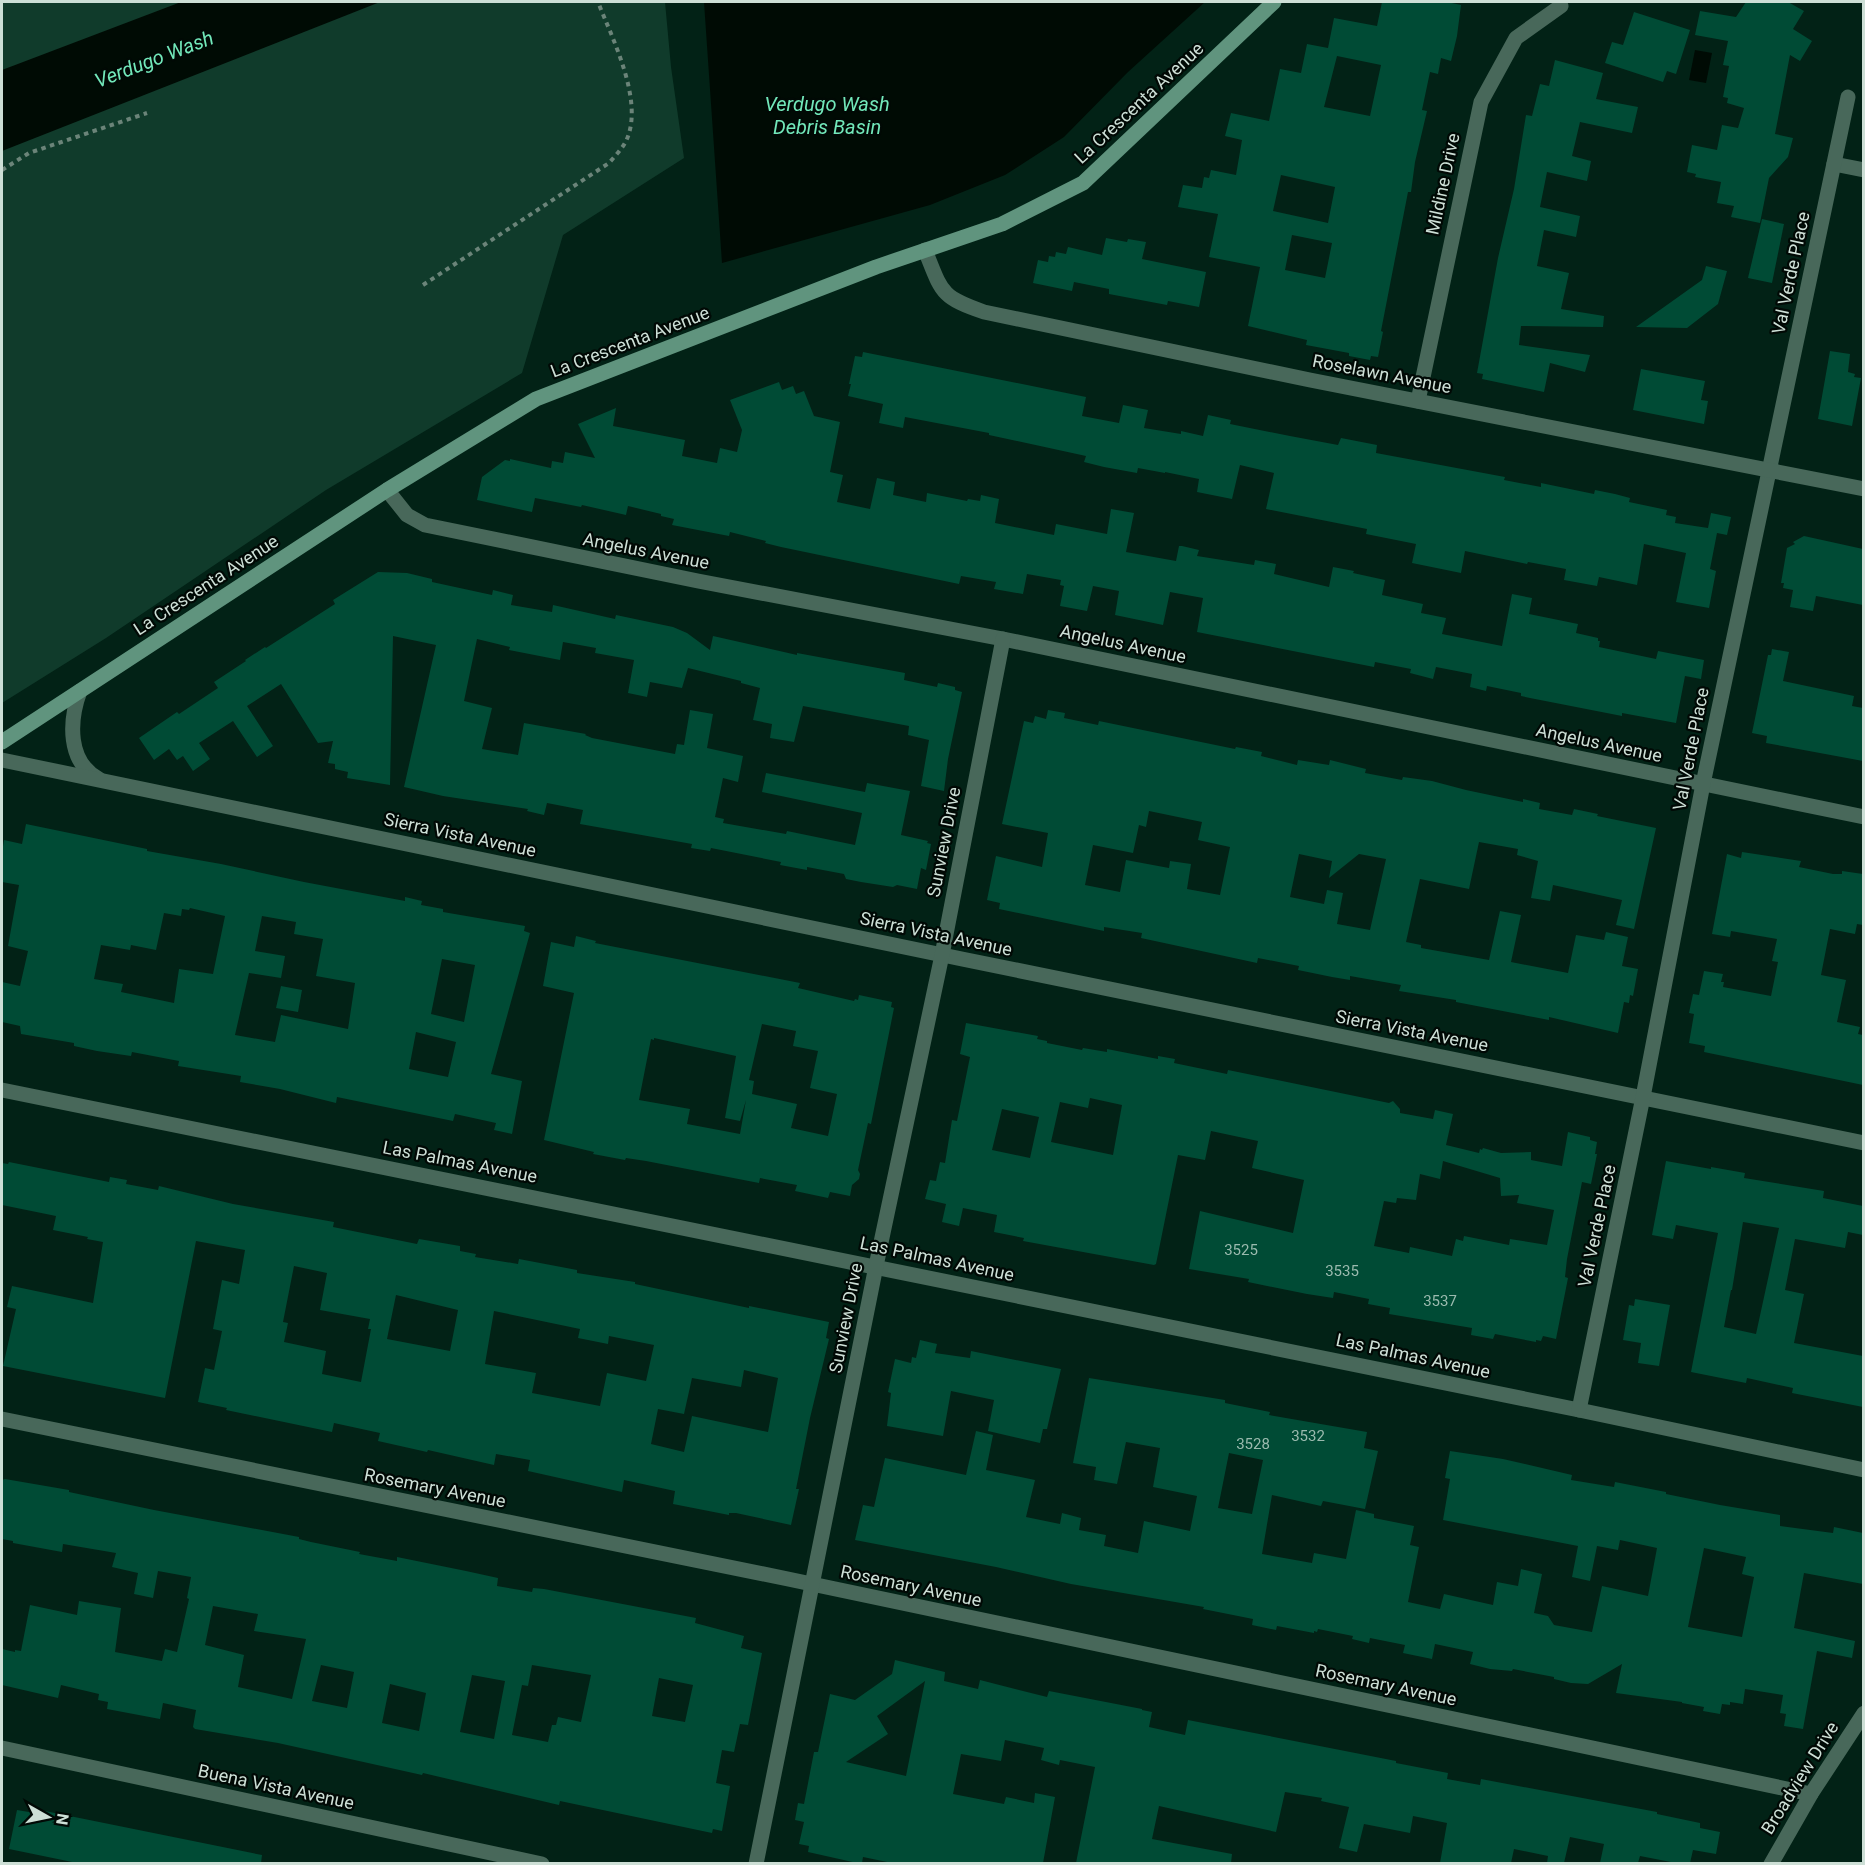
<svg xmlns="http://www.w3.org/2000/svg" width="1865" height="1865" font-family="Roboto,sans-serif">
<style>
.green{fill:#103b2b}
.water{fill:#000b04}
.building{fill:#004b35;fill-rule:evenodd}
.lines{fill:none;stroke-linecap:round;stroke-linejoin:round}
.path{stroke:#6b8479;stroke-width:4;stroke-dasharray:4.5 4.5;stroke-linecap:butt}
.minor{stroke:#48685a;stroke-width:15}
.tertiary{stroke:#48685a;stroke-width:15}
.secondary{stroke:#60947e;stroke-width:15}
.labels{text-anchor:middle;stroke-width:4.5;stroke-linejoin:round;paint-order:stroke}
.number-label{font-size:15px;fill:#9abaae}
.street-label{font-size:18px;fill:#cddfd6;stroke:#010905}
.water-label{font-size:20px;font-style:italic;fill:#72e8ba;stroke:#010905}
</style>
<rect width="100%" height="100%" fill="#022216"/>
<polygon class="green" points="2,2 665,2 671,67 684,158 563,235 522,373 326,490 106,638 2,703"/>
<g class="water">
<polygon points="181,2 380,2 2,151 2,70"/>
<polygon points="704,2 1205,2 1128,72 1064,137 1005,175 930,205 722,263"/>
<polygon points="1695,50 1712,53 1706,83 1689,80"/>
</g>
<g class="building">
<path d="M1382,2H1447L1461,5L1457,36L1451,61L1441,58L1438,74L1430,72L1422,110L1427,111L1415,162L1411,192H1408L1381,331L1383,332L1378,357L1371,356L1370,360L1349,356V353L1306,345L1307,340L1248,326L1260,267L1209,257L1218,214L1178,207L1183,185L1202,188L1204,177L1209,178L1211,170L1236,175L1242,140L1225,136L1231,113L1269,121L1280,69L1301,73L1307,44L1328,48L1334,18L1377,26ZM1337,56L1381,65L1370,116L1324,107ZM1281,175L1335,187L1328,223L1273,211ZM1292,235L1332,243L1325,278L1285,270Z"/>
<polygon points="1746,2 1788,2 1804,11 1793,29 1812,41 1800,61 1790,55 1775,134 1793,138 1788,157 1769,178 1760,223 1731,217 1734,206 1717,203 1721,182 1695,177 1696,174 1687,172 1692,145 1717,150 1722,125 1738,128 1744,108 1727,103 1728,98 1723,97 1729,66 1723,65 1728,41 1695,35 1700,11 1736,17"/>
<polygon points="1634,12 1690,30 1676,74 1667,71 1663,82 1605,63 1612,42 1623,45"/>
<polygon points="1555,60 1603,73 1596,99 1638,107 1632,133 1580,122 1572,156 1591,161 1587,181 1547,172 1540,207 1580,216 1576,237 1544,230 1537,266 1569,273 1561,309 1604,316 1603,327 1521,326 1519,345 1590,355 1585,372 1550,363 1544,392 1482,379 1483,374 1477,373 1498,258 1514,189 1526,115 1532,116 1540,84 1549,86"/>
<polygon points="1762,219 1784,224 1772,283 1748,278"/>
<polygon points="1106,238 1127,242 1128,239 1146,242 1142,259 1206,272 1199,307 1168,301 1167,305 1109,294 1109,289 1074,282 1072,291 1033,283 1038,260 1048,262 1049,256 1055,257 1056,252 1066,254 1068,247 1102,255"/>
<polygon points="1706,266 1727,271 1718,304 1687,328 1636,327 1702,280"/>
<polygon points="1830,351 1850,354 1848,372 1855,374 1854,377 1861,378 1852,426 1818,419"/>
<polygon points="863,352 1086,397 1082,416 1119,423 1123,405 1148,410 1144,428 1181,434 1181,431 1203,436 1208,415 1231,420 1230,424 1290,436 1338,445 1341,438 1377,445 1376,453 1505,477 1504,480 1541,487 1541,483 1594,494 1595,490 1615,494 1630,498 1629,502 1667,510 1666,515 1676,517 1675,523 1708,528 1711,513 1731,517 1727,535 1717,533 1710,569 1716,571 1709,608 1676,602 1686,553 1644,544 1637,585 1599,577 1597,586 1564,580 1566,569 1528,562 1527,564 1465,551 1461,573 1412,563 1416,544 1366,534 1367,529 1266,509 1274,473 1240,465 1232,499 1197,492 1199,479 1165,472 1165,473 1138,468 1137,473 1104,467 1084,462 1086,456 989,435 989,433 905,417 903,428 879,423 883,404 848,396 851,384 849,384 855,356 862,357"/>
<polygon points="1641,369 1705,381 1701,400 1708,401 1704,424 1633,410"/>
<polygon points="779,382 782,390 793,386 796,394 804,391 814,416 840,422 830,472 843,475 837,502 870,509 877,478 895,482 893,495 926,502 927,493 967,501 968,499 980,501 981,495 999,499 995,523 1054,535 1056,524 1107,534 1111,509 1134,513 1126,552 1176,561 1179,546 1182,546 1199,550 1197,556 1254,565 1255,560 1276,564 1274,574 1329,587 1333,567 1354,571 1353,573 1385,580 1382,595 1423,604 1421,613 1446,618 1442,634 1502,646 1512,594 1532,598 1529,614 1578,624 1576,633 1598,638 1598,641 1600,641 1599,647 1656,659 1658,651 1704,660 1701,679 1685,676 1676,723 1622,713 1622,716 1530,698 1521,696 1521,693 1487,686 1486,691 1470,687 1472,674 1436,667 1433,679 1410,673 1411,669 1375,662 1374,667 1197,632 1203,598 1170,592 1163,625 1115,615 1119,591 1093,586 1087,611 1060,606 1064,586 1060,585 1061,580 1027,574 1023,594 994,589 996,582 961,576 959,584 781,547 765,543 766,541 730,532 729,536 672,525 674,519 661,516 661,514 628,506 626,515 582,505 581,507 535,498 532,512 477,500 482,477 505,460 510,461 510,459 551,468 552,461 563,463 565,452 595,458 578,424 616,408 613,426 685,440 682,456 717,463 720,448 737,452 742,430 730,400"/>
<polygon points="1804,536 1863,549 1863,605 1816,596 1813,611 1790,607 1793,590 1783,588 1784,583 1781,583 1787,548 1795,544 1793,542"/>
<polygon points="378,572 407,573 432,579 432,582 492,595 493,590 513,595 511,605 552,612 553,605 615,619 616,615 673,627 687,633 710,650 713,636 797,655 797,653 905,673 904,680 937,687 938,683 955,687 955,690 962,692 948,759 944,791 921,786 929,740 908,735 909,726 803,706 794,742 770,738 772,724 753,720 760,688 741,683 741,681 688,668 682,688 650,682 647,697 628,693 634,660 595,653 596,648 563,642 560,660 509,650 510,647 477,639 464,701 492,708 482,749 518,755 524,723 586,734 585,735 592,738 675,754 677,744 684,745 690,710 713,714 707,748 743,756 738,782 723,778 715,817 724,819 723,823 786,834 787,831 855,845 862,813 762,792 766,773 865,792 867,783 910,791 901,835 928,841 927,843 931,844 926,870 921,868 917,889 897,885 893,887 861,882 846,879 844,874 807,867 807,870 780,865 781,862 711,848 710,851 691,848 692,844 580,824 583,810 547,803 544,815 527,811 528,809 443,796 404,787 436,645 393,636 390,785 347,778 348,772 335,769 335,764 328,763 333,741 318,743 281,684 247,706 273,746 257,757 233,721 199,743 210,759 193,771 183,756 177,760 169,749 154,760 139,738 177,712 179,714 218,688 214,682 246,661 245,660 265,647 266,648 335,604 333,600"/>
<polygon points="1772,649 1789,652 1783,681 1854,696 1852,706 1863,708 1863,761 1766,743 1767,736 1752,733 1768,655 1771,655"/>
<path d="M1048,710L1065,713L1064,718L1098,725L1099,721L1235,749L1236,747L1262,752L1261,756L1297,765L1298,760L1329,765L1330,760L1366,769L1365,773L1402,780L1403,777L1432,781L1466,790L1523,802V799L1540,803L1539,809L1572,815L1574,809L1598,814L1597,816L1656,828L1634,929L1616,925L1622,900L1553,885L1550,901L1531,898L1538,861L1517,855L1518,849L1479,842L1469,889L1420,879L1406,942L1421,945V948L1489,960L1500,911L1521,915L1511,962L1568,973L1576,935L1604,940L1606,932L1628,937L1622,966L1638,969L1633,996L1630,995L1629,1003L1624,1002L1618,1033L1549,1017V1020L1456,1002V1000L1399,991L1401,985L1350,976V980L1332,977L1298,970L1299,966L1258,958L1257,963L1141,938L1142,933L1104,927V931L999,909L1000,903L987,900L996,856L1042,867L1048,833L1002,824L1024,721L1033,723L1035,716L1046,719ZM1149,811L1202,822L1198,840L1230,847L1220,895L1187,889L1191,864L1170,861L1169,868L1126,860L1120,892L1085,885L1093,845L1133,853L1139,825L1146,827ZM1299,854L1332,861L1329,878L1359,854L1386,859L1370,930L1337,924L1343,893L1327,890L1324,904L1290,897Z"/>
<path d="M26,824L147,849V851L221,864L304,882L405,901V897L422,901L421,905L443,909V912L525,926L524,931L530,933L491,1074L522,1081L512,1134L494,1130L496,1123L455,1114L453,1121L337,1097L336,1103L280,1089L240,1082L241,1076L178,1066L179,1061L132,1052L131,1056L97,1051L74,1046V1043L21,1034L20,1026L2,1022V982L20,986L28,951L8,946L19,885L2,882V853L4,840L22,844ZM190,908L225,916L213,974L179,969L174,1003L121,992L123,984L94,979L101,945L130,950L131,945L156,950L164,913L181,916L182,909L189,910ZM262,916L296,922L294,934L323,939L316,976L355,983L348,1029L281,1015L275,1042L235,1035L249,973L281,978L285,956L255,951ZM442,959L475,965L464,1022L431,1014ZM416,1032L456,1042L448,1077L409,1069Z"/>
<polygon points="1742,852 1801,861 1799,867 1833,874 1842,874 1842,871 1863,874 1863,925 1857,924 1855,934 1830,929 1821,975 1846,980 1837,1022 1860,1027 1858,1034 1863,1035 1863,1085 1704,1052 1705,1046 1689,1043 1694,1014 1689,1013 1693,994 1699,995 1704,971 1723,974 1721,982 1724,982 1723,987 1771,996 1778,962 1772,961 1777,939 1731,931 1730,937 1712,934 1727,854 1741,858"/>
<path d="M576,936L596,941L595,943L800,983L798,988L854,1001L855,999L858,1000L859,995L892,1002L891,1007L894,1008L871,1124L868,1123L858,1170L860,1174L859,1179L852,1185L850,1196L830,1192L828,1198L795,1191L797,1185L760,1178L759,1183L646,1161L626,1158L625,1160L593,1154L594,1152L544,1140L574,993L543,986L551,942L574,947ZM762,1024L796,1031L793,1046L818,1051L810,1088L837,1094L828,1136L791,1128L797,1104L752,1094L754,1081L749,1080ZM654,1038L736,1056L725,1118L740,1121L746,1100L740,1134L687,1124L690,1109L639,1100L651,1039L654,1040Z"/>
<polygon points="281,986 302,990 298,1012 276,1008"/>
<path d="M966,1023L1038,1036L1037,1039L1047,1041V1043L1082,1050L1083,1048L1107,1052V1049L1158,1059V1056L1175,1059L1174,1063L1227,1074L1228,1070L1389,1103L1393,1101L1400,1109V1113L1433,1119L1435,1110L1453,1114L1446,1145L1479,1153L1480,1149L1482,1150L1483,1148L1501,1153L1531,1152V1160L1562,1166L1568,1132L1590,1137V1140L1597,1142L1595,1154H1597L1591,1184L1582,1182L1567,1259L1565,1277L1568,1278L1556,1339L1543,1336L1541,1341L1536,1340V1342L1495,1334L1493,1339L1471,1335L1472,1328L1389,1314L1390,1308L1368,1304L1369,1299L1334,1292L1333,1298L1307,1294L1248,1282L1249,1279L1189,1269L1200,1211L1293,1233L1304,1180L1252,1168L1258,1141L1211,1131L1205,1160L1178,1155L1156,1264L1154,1265L1023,1241L1024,1238L994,1232L997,1215L963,1208L959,1226L942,1222L946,1204L925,1199L930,1180L936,1181L940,1162L945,1163L952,1120L957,1121L970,1057L960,1054ZM1090,1098L1122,1105L1113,1155L1051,1142L1060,1102L1088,1108ZM1002,1109L1039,1117L1030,1158L992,1150ZM1443,1161L1500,1178L1501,1196L1519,1195L1517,1203L1554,1210L1547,1245L1510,1239L1509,1245L1464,1236L1463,1241L1456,1239L1452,1256L1410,1247L1409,1253L1374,1246L1384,1201L1396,1203L1397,1198L1416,1200L1420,1174L1440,1179Z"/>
<path d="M1666,1161L1711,1169V1167L1745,1173L1744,1178L1824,1191L1823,1198L1863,1206V1235L1848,1232L1845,1248L1795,1239L1785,1290L1804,1294L1794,1343L1863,1356V1407L1792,1393L1793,1388L1747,1378L1746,1383L1691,1372L1718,1233L1676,1225L1673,1239L1652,1235ZM1743,1222L1779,1228L1756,1334L1724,1327L1731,1290H1732Z"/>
<path d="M9,1162L109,1182L110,1177L127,1180L126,1184L158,1190L159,1186L233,1204L334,1222L333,1227L417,1244L419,1239L460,1246V1251L476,1254L475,1257L518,1264L519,1259L577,1270V1273L635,1282V1284L749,1308V1306L829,1322L826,1338L829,1339L810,1418L796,1489H799L791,1525L736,1513H729V1515L673,1504L675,1491L624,1480L622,1492L528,1471L530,1460L496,1454L494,1465L428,1450L427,1452L378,1441L380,1433L334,1423L332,1432L226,1410L227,1408L198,1402L205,1368L214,1370L222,1331L213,1329L222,1280L239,1284L245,1250L196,1241L165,1398L3,1366L16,1309L7,1307L12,1286L93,1303L103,1242L87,1239L88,1237L53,1230L56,1216L2,1205V1163L8,1164ZM294,1266L327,1273L320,1310L370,1319L368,1329H371L361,1382L322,1374L326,1351L284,1342L288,1323L283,1322ZM396,1295L458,1310L450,1351L387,1339ZM494,1311L580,1329L578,1338L608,1344L609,1336L654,1345L646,1381L607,1373L600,1406L532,1393L536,1373L485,1364ZM744,1370L778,1378L768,1432L692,1416L684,1452L651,1444L658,1409L684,1414L692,1378L741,1387Z"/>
<polygon points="1635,1299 1670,1305 1659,1366 1638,1363 1641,1343 1623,1340 1629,1305 1634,1306"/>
<polygon points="920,1340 937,1344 935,1353 970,1358 971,1351 1061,1369 1047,1429 1043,1429 1040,1443 988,1431 994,1400 951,1391 943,1436 887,1426 891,1393 888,1392 895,1359 911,1363 912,1357 916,1358"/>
<path d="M1089,1378L1225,1400V1403L1270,1412L1269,1415L1367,1432L1364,1448L1378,1451L1365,1509L1323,1501L1321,1506L1272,1495L1262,1554L1312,1563L1314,1553L1346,1559L1356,1510L1374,1514V1518L1414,1526L1410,1545L1419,1547L1408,1602L1440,1609L1444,1594L1493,1605L1497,1582L1518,1586L1521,1569L1542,1574L1534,1613L1548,1616L1554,1625L1592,1632L1602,1586L1648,1596L1657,1548L1620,1540L1618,1550L1597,1546L1590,1581L1572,1577L1578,1546L1443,1520L1450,1479L1445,1478L1450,1451L1503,1459L1572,1475L1571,1480L1614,1487L1615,1482L1666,1492V1494L1720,1505L1780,1515V1526L1833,1533L1834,1527L1863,1533V1584L1804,1573L1794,1628L1855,1641L1852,1658L1817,1651L1803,1729L1784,1726L1786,1714L1780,1713L1783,1695L1745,1689L1743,1704L1730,1702V1705L1722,1704L1720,1714L1703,1711L1704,1707L1682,1703V1702L1616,1693L1622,1664L1588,1684L1571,1683L1554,1679V1677L1513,1669L1512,1671L1490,1669L1470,1664L1473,1652L1435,1644L1432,1659L1403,1653L1405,1645L1370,1638L1369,1643L1352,1639L1353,1636L1318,1629L1317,1632L1314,1631V1633L1277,1626L1276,1630L1252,1625L1253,1619L1203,1609L1204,1607L1071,1584L996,1567L855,1540L863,1505L874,1507L885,1458L966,1475L976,1431L993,1435L986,1470L1035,1480L1026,1517L1060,1524L1062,1513L1081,1518L1079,1530L1106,1535L1104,1546L1138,1553L1144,1521L1190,1531L1197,1496L1153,1487L1160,1448L1126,1442L1117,1484L1094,1480L1096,1467L1073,1463ZM1229,1453L1263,1460L1252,1514L1218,1508ZM1704,1548L1746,1557L1742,1574L1754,1577L1742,1637L1688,1627Z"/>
<path d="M5,1479L69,1490V1492L154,1510L299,1537V1539L311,1542L360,1552L359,1554L397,1561V1557L466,1571L498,1578L497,1586L532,1592L533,1588L544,1589L696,1618L695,1623L744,1636L741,1648L762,1653L748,1725L740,1724L734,1752L722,1750L716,1783L730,1786L722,1831L713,1829L712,1833L560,1801L559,1805L423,1773L422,1775L278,1743L195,1729L193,1727L196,1710L163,1703L160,1719L107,1709L108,1702L98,1700L99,1694L61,1685L58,1698L2,1685V1649L15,1652V1650L21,1651L30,1605L77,1615L79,1601L121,1608L115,1652L162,1661L165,1649L177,1652L189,1599L187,1598L191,1577L158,1571L153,1598L134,1594L138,1573L112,1567L116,1553L63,1544L62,1552L13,1543V1541L2,1539V1480ZM213,1606L258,1614L254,1631L306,1639L292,1699L238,1687L244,1655L205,1645ZM321,1665L354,1672L347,1708L312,1701ZM532,1665L591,1675L581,1722L558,1717L556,1725H552L548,1742L512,1735L522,1685L528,1686ZM472,1675L505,1681L494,1739L460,1732ZM659,1678L693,1685L685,1722L652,1716ZM390,1684L426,1693L419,1731L382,1723Z"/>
<path d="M895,1660L945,1672L944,1681L978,1689L980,1680L1047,1697L1049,1691L1142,1709V1710L1152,1712L1149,1727L1185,1735L1188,1720L1396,1761V1763L1448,1773L1447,1779L1480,1785L1481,1779L1657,1812V1814L1700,1823V1828L1720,1832L1716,1854L1693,1850L1690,1863H1676L1640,1856L1638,1863H1600L1604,1844L1570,1837L1564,1863H1547L1548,1856L1514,1849L1511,1863H1440L1447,1823L1413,1816L1410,1833L1364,1824L1357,1852L1339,1848L1349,1807L1321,1801L1322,1798L1285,1792L1276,1832L1159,1806L1152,1839L1232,1854L1231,1863H1076L1095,1767L1060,1760L1059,1765L1041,1760L1044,1748L1005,1740L1001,1761L961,1754L953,1794L1004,1804L1006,1797L1034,1803L1035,1793L1055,1797L1043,1863H892L863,1857L862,1863H857L808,1852L809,1846L799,1844L804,1822L795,1820L798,1803L804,1804L814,1752H818L830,1694L855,1700L892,1674ZM925,1681L906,1776L846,1762L888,1734L877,1716Z"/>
<polygon points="35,1809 262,1855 261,1863 77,1863 9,1849 17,1810 35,1813"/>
</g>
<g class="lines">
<g class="path">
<polyline points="2,170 29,153 147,113"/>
<path d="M423,285L609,163C615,156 622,149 626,141C645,102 612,38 598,2"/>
</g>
<g class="minor">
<polyline points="1834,164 1864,170"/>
<polyline points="1418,401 1481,102 1516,38 1561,6"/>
<polyline points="387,490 407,515 425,525 698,581 1003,639 1864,817"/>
<path d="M80,691C69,721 67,762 99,779"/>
<polyline points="2,760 962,959 1864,1143"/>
<polyline points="2,1090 1579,1410 1864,1470"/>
<polyline points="1579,1410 1643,1097 1703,784 1848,97"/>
<polyline points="2,1419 788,1579 1811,1794"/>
<polyline points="2,1748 542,1864"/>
<polyline points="756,1864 876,1266 942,955 1003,639"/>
</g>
<g class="tertiary">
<path d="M925,250C942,292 940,297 984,312L1310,380L1864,489"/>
<polyline points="1771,1864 1811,1794 1864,1713"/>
</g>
<polyline class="secondary" points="2,742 387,490 536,399 876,267 1002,224 1083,183 1274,2"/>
</g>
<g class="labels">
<g class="number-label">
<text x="1241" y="1255">3525</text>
<text x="1342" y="1276">3535</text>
<text x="1440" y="1306">3537</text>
<text x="1308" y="1441">3532</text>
<text x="1253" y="1449">3528</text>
</g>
<g class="street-label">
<text transform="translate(1139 103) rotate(-43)" y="6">La Crescenta Avenue</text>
<text transform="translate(1443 184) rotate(-78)" y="6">Mildine Drive</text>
<text transform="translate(1791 273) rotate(-78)" y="6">Val Verde Place</text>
<text transform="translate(630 342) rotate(-21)" y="6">La Crescenta Avenue</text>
<text transform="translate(1382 374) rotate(11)" y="6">Roselawn Avenue</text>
<text transform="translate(646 551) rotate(11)" y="6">Angelus Avenue</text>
<text transform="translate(206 585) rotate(-33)" y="6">La Crescenta Avenue</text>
<text transform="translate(1123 644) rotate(12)" y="6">Angelus Avenue</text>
<text transform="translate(1599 743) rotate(12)" y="6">Angelus Avenue</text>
<text transform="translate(1691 749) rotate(-79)" y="6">Val Verde Place</text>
<text transform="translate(460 835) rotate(12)" y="6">Sierra Vista Avenue</text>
<text transform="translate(944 842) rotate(-79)" y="6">Sunview Drive</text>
<text transform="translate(936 934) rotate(12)" y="6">Sierra Vista Avenue</text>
<text transform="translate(1412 1031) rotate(11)" y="6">Sierra Vista Avenue</text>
<text transform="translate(460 1162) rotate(11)" y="6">Las Palmas Avenue</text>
<text transform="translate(1597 1226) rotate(-78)" y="6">Val Verde Place</text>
<text transform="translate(937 1259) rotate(12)" y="6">Las Palmas Avenue</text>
<text transform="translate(846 1318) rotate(-79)" y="6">Sunview Drive</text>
<text transform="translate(1413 1356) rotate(12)" y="6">Las Palmas Avenue</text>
<text transform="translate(435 1488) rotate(11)" y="6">Rosemary Avenue</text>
<text transform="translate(911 1586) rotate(12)" y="6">Rosemary Avenue</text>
<text transform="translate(1386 1685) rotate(12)" y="6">Rosemary Avenue</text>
<text transform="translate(1800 1778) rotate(-58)" y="6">Broadview Drive</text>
<text transform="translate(276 1787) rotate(12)" y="6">Buena Vista Avenue</text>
</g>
<g class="water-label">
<text transform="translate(154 59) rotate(-21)" y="7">Verdugo Wash</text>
<text x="827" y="111">Verdugo Wash<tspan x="827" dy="23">Debris Basin</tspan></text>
</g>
</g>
<rect width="1865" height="1865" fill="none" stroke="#cddfd6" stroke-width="6"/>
<g transform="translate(48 1817) rotate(99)" stroke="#010905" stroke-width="4.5" paint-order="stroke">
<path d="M0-4.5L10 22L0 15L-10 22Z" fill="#cddfd6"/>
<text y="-9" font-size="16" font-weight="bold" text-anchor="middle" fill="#cddfd6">N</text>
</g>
</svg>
